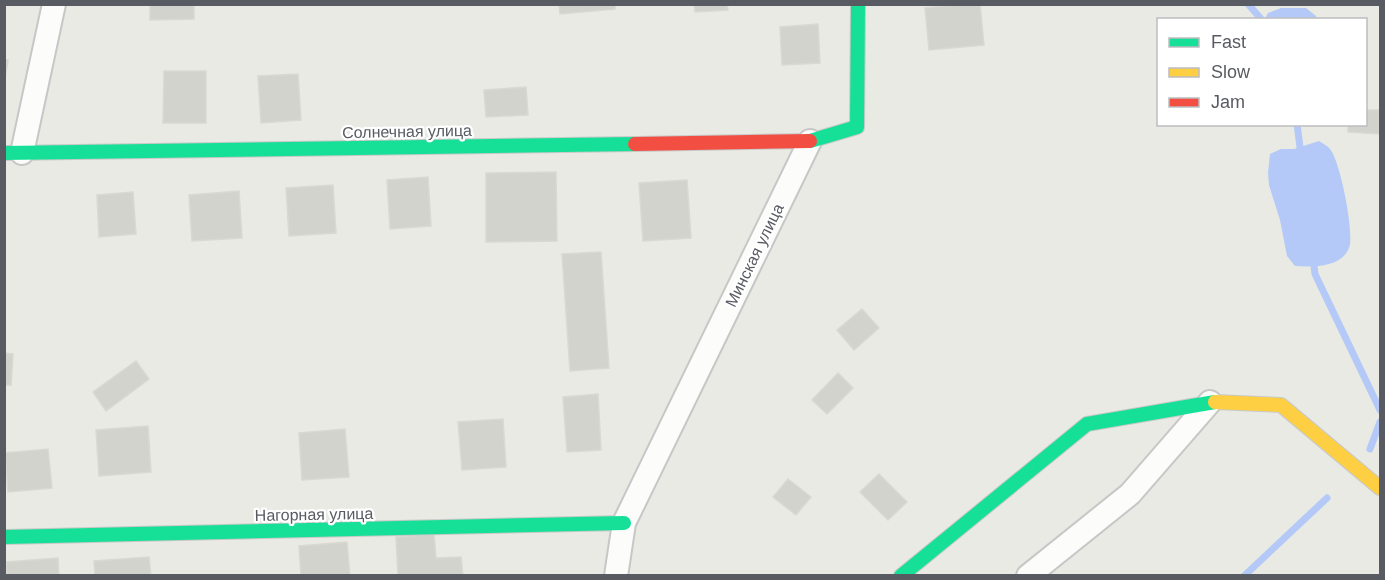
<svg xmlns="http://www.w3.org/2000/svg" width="1385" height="580" font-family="Arial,sans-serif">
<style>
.water{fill:#b4c9f7}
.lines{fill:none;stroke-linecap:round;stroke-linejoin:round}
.stream{stroke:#b4c9f7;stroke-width:7}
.building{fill:#d3d3ce;stroke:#d9d9d2;stroke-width:1.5}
.street-casing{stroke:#c6c7c6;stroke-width:26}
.fast-casing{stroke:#c8c9c9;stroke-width:16}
.slow-casing{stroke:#c8c9c9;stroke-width:16}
.jam-casing{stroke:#c8c9c9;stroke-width:16}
.street{stroke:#fcfcfb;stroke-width:22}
.fast{stroke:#16e098;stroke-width:14}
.slow{stroke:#ffcf43;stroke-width:14}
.jam{stroke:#f24e42;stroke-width:14}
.labels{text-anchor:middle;stroke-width:4.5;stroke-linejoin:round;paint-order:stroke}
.street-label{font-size:16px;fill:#595b62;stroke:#fff}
</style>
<rect width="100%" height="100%" fill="#e9eae3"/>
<g class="water">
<polygon points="1281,8 1306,8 1316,16 1317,19 1265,19 1268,13"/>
<path d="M1319,141C1322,143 1328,146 1330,149C1340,160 1355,235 1349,248C1341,268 1313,267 1295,266L1287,256L1280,220L1269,185L1268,173L1270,154L1281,149H1294Z"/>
</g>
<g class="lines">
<g class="stream">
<polyline points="1248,4 1262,20"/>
<polyline points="1297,124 1301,155"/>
<polyline points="1313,258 1315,274 1380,410"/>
<polyline points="1370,449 1380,422"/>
<polyline points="1244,576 1327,498"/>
</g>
</g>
<g class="building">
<polygon points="150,4 194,4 194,19 150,20"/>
<polygon points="559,4 615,4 615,9 560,14"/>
<polygon points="694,4 727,4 728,10 695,12"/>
<polygon points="961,4 980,4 984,45 929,50 925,8"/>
<polygon points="818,24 820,63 782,65 780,27"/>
<polygon points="4,59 8,60 4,85"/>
<polygon points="164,71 206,71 206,123 163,123"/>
<polygon points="298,74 301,120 261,123 258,76"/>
<polygon points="526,87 528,115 486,117 484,90"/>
<polygon points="1366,110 1380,110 1380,134 1348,132 1348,124 1366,124"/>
<polygon points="556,172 557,241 486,242 486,173"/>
<polygon points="428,177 431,226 390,229 387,180"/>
<polygon points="687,180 691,238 643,241 639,183"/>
<polygon points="333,185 336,233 289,236 286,188"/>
<polygon points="239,191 242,238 192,241 189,195"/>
<polygon points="133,192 136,234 99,237 97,195"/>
<polygon points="601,252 609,368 570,371 562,254"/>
<polygon points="862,309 879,328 854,350 837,330"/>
<polygon points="4,353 13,354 11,385 4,385"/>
<polygon points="136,361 149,379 106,411 93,392"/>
<polygon points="838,373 853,388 827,414 812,400"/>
<polygon points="598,394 601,450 567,452 563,397"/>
<polygon points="503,419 506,467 462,470 458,422"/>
<polygon points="148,426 151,472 99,476 96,430"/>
<polygon points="345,429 349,477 302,480 299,433"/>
<polygon points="48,449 52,488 8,492 5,453"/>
<polygon points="879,474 907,502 888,520 860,492"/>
<polygon points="788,479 811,497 796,515 773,497"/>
<polygon points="434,534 436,558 461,557 463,576 398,576 396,537"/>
<polygon points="347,542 350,576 301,576 299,546"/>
<polygon points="149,557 151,576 95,576 94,561"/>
<polygon points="58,558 59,576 7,576 6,562"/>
</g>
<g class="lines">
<g class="street-casing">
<g id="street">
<polyline points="22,153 54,4"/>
<polyline points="616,576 624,523 810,141"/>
<polyline points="1028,576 1130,494 1210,402"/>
</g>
</g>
<g class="fast-casing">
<g id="fast">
<polyline points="810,141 857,127 858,4"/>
<polyline points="4,153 635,144"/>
<polyline points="4,537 624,523"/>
<polyline points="901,576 1087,424 1215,402"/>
</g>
</g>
<g class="slow-casing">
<polyline id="slow" points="1215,402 1281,405 1380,488"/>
</g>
<g class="jam-casing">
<polyline id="jam" points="635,144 810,141"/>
</g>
<use href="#street" class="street"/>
<use href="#fast" class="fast"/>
<use href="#slow" class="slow"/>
<use href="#jam" class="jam"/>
</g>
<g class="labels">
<g class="street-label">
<text transform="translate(407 131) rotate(-1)" y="6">Солнечная улица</text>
<text transform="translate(754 255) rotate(-64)" y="6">Минская улица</text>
<text transform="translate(314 514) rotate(-1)" y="6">Нагорная улица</text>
</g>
</g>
<rect width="1385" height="580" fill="none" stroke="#595b62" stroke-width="12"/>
<rect x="1157" y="18" width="210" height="108" fill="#ffffff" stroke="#bdbdc0" stroke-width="1.5"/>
<rect x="1169" y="38" width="30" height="9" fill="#16e098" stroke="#bdbdc0" stroke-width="1.5"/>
<text x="1211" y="48" font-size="18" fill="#595b62">Fast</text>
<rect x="1169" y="68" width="30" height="9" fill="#ffcf43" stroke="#bdbdc0" stroke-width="1.5"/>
<text x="1211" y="78" font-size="18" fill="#595b62">Slow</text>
<rect x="1169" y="98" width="30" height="9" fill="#f24e42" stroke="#bdbdc0" stroke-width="1.5"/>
<text x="1211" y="108" font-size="18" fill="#595b62">Jam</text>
</svg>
